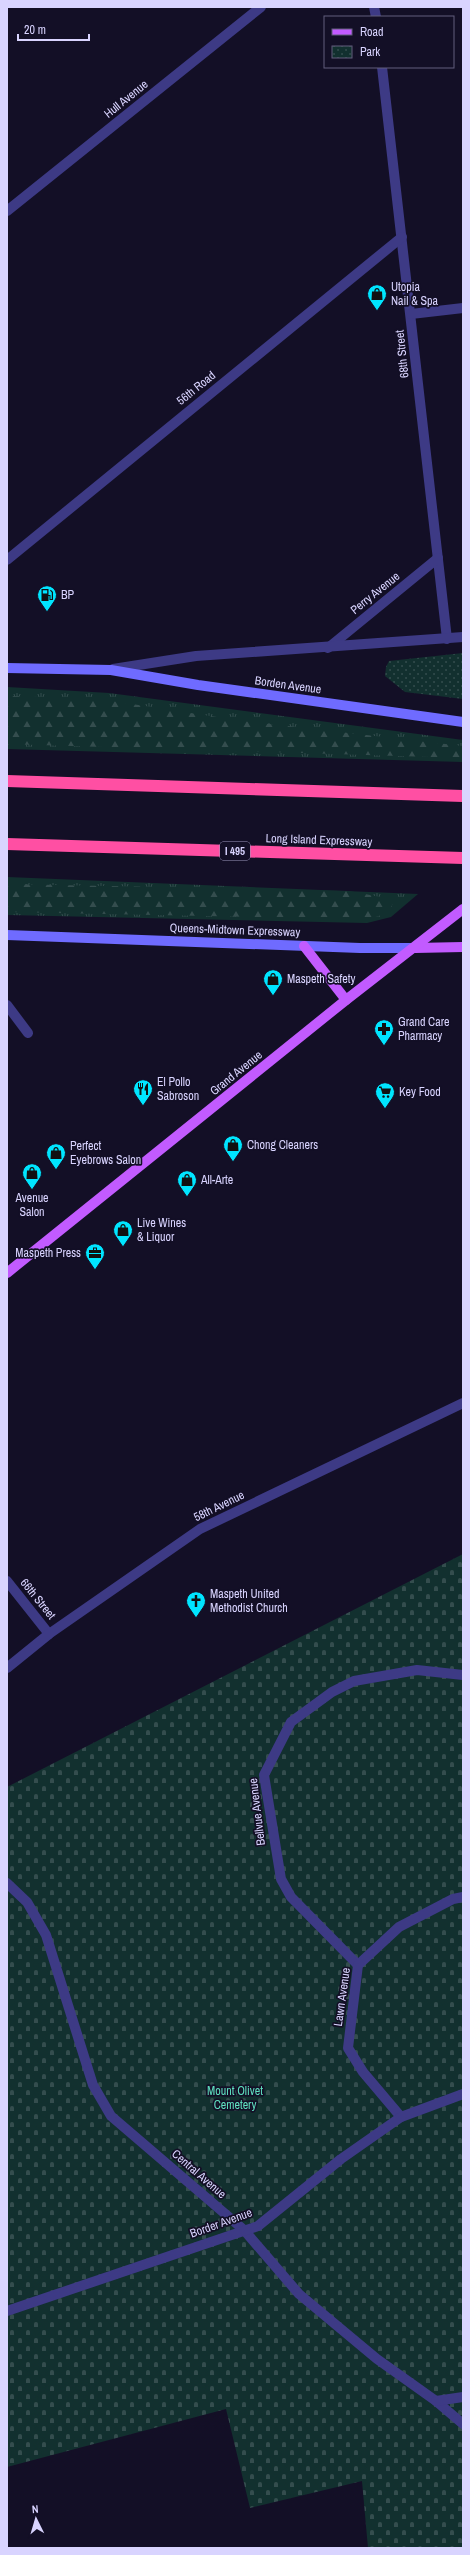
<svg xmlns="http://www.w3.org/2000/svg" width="470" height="2555" font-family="'Archivo Narrow',sans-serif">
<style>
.grass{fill:url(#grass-tufts)}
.forest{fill:url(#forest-firs)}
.cemetery{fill:url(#cemetery-stones)}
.park{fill:url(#park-dots)}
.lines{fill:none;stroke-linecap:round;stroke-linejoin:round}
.lane{stroke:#3d3a85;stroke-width:10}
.street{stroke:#3d3a85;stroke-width:10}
.secondary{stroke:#6f6bff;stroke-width:10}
.primary{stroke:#c25bff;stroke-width:10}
.highway{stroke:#ff4fa3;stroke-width:12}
.labels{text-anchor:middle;stroke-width:3.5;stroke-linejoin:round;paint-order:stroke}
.shield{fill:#130f26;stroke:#9e99be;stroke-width:1}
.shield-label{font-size:11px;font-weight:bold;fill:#d9d4ff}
.street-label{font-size:12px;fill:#d9d4ff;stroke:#130f26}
.poi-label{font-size:12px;fill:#d9d4ff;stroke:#130f26;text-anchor:start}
.park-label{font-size:12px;fill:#5fe0c0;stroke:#130f26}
</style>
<defs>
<pattern id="grass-tufts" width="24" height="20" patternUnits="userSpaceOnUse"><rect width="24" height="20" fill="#12302f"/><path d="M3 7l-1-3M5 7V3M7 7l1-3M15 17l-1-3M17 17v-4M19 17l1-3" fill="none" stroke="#344d4e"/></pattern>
<pattern id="forest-firs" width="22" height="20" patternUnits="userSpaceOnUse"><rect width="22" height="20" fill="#12302f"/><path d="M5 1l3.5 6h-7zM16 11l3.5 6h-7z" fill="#344d4e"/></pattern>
<pattern id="cemetery-stones" width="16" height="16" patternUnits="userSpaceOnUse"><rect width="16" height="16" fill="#12302f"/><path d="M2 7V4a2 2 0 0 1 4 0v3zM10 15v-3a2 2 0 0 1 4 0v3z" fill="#344d4e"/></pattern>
<pattern id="park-dots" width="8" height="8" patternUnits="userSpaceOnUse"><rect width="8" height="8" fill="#12302f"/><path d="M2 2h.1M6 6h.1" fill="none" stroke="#344d4e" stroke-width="1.8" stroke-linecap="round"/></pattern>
</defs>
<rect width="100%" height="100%" fill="#130f26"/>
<g class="grass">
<polygon points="7,687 109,693 463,740 463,762 7,749"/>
<polygon points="7,877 418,894 391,917 367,923 7,915"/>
</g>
<g class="forest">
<polygon points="7,696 99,699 243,721 463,746 463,758 7,744"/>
<path d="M7,884L349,891L391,899L394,902C386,918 375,917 359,919L7,912Z"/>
</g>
<polygon class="cemetery" points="463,1554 463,2548 368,2548 362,2481 250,2508 226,2409 7,2467 7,1787"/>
<polygon class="park" points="463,653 463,699 405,692 385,676 386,667 389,661"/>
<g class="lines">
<g class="lane">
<polyline points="7,1005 28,1033"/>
<polyline points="7,1883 27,1902 46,1935 93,2085 111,2116 244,2230 299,2294 377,2359 436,2401 463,2424"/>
<polyline points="358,1965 291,1897 281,1879 264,1775 291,1722 332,1692 354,1681 417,1670 463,1675"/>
<polyline points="401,2117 363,2072 348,2048 358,1965 399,1927 453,1899 463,1897"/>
<polyline points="7,2311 258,2226 341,2159 401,2117 463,2094"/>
<polyline points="436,2401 463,2397"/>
</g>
<g class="street">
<polyline points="374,7 376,17"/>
<polyline points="382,67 447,639"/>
<polyline points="7,211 261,7"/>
<polyline points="411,314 463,308"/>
<polyline points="7,560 402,237"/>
<polyline points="328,648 438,558"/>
<polyline points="113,669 196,656 463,637"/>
<polyline points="7,1581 49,1634"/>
<polyline points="7,1668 49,1634 200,1529 463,1403"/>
</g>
<g class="secondary">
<polyline points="7,668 111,670 198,685 463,722"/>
<polyline points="7,935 360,948 415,948"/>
</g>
<g class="primary">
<polyline points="304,946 346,1000"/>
<polyline points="415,948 463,947"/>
<polyline points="7,1273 346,1000 463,909"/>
</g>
<g class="highway">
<polyline points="7,781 463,796"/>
<polyline points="7,844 463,858"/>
</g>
</g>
<defs>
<g id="shop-pin" transform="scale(1)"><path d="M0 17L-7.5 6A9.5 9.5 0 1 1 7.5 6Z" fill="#00e5ff" stroke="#130f26"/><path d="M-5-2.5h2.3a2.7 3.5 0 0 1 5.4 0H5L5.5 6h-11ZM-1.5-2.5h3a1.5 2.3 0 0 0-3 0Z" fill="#111"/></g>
<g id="fuel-pin" transform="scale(1)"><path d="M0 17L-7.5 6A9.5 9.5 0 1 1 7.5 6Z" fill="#00e5ff" stroke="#130f26"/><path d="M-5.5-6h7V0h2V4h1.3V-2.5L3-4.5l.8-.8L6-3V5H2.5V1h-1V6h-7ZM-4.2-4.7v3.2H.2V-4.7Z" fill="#111"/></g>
<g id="pharmacy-pin" transform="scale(1)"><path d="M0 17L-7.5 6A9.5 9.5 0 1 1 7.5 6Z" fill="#00e5ff" stroke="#130f26"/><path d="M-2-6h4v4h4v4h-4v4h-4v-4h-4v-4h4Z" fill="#111"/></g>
<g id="restaurant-pin" transform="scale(1)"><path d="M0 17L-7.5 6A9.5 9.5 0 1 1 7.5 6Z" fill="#00e5ff" stroke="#130f26"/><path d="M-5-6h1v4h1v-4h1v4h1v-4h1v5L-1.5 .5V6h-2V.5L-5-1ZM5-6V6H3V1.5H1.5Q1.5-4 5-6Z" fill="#111"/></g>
<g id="supermarket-pin" transform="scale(1)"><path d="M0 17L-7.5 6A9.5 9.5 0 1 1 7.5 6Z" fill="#00e5ff" stroke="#130f26"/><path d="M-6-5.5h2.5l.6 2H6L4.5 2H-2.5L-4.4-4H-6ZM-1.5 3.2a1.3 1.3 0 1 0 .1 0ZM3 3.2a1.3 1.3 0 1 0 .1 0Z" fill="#111"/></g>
<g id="office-pin" transform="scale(1)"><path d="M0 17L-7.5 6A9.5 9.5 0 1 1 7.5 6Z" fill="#00e5ff" stroke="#130f26"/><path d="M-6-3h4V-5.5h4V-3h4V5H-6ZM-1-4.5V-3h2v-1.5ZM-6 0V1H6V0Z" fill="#111"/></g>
<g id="church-pin" transform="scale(1)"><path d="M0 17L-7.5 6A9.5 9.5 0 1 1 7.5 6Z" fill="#00e5ff" stroke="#130f26"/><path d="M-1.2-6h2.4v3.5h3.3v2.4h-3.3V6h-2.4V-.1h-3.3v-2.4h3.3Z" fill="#111"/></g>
</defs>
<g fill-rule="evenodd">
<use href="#shop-pin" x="377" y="294"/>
<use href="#fuel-pin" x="47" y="595"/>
<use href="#shop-pin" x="273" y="979"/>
<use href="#pharmacy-pin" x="384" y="1029"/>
<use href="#restaurant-pin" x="143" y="1089"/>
<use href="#supermarket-pin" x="385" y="1092"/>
<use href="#shop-pin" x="233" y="1145"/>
<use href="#shop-pin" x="56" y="1153"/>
<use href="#shop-pin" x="32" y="1173"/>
<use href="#shop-pin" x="187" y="1180"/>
<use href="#shop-pin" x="123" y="1230"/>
<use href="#office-pin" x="95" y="1253"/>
<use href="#church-pin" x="196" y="1601"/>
</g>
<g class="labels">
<rect class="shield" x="220" y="842" width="30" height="18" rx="3"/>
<g class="shield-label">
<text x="235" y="855">I 495</text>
</g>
<g class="street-label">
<text transform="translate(126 99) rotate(-39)" y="4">Hull Avenue</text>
<text transform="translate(402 354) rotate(-96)" y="4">68th Street</text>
<text transform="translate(196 388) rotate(-39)" y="4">56th Road</text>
<text transform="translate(375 593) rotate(-39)" y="4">Perry Avenue</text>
<text transform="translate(288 685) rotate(8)" y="4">Borden Avenue</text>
<text transform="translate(319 840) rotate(2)" y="4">Long Island Expressway</text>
<text transform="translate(235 930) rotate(2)" y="4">Queens-Midtown Expressway</text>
<text transform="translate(236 1073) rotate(-39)" y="4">Grand Avenue</text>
<text transform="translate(219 1506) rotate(-26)" y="4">58th Avenue</text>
<text transform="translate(38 1599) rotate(51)" y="4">66th Street</text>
<text transform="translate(257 1812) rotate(-97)" y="4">Bellvue Avenue</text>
<text transform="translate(342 1997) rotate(-82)" y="4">Lawn Avenue</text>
<text transform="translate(199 2174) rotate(41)" y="4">Central Avenue</text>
<text transform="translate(221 2223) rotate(-20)" y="4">Border Avenue</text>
</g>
<g class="poi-label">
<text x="391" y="291">Utopia<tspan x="391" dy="14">Nail &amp; Spa</tspan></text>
<text x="61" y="599">BP</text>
<text x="287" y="983">Maspeth Safety</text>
<text x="398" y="1026">Grand Care<tspan x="398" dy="14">Pharmacy</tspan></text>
<text x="157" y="1086">El Pollo<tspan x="157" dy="14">Sabroson</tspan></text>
<text x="399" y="1096">Key Food</text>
<text x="247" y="1149">Chong Cleaners</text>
<text x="70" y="1150">Perfect<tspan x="70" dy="14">Eyebrows Salon</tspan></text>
<text x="201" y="1184">All-Arte</text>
<text x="32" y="1202" text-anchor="middle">Avenue<tspan x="32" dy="14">Salon</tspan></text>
<text x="137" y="1227">Live Wines<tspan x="137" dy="14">&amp; Liquor</tspan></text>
<text x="81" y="1257" text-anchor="end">Maspeth Press</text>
<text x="210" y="1598">Maspeth United<tspan x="210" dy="14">Methodist Church</tspan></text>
</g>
<g class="park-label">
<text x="235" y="2095">Mount Olivet<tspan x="235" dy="14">Cemetery</tspan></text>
</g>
</g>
<rect width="470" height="2555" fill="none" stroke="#d9d4ff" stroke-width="16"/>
<rect x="324" y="16" width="130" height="52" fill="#130f26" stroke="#625e7d"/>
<rect x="332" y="29" width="20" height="6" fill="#c25bff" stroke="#625e7d"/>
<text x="360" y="36" font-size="12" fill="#d9d4ff">Road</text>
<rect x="332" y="46" width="20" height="12" fill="url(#park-dots)" stroke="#625e7d"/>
<text x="360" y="56" font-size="12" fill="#d9d4ff">Park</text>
<g transform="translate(36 2519) rotate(355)" stroke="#130f26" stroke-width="3" paint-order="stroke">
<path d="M0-3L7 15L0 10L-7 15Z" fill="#d9d4ff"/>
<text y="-6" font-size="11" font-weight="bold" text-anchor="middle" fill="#d9d4ff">N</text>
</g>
<path d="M18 34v6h71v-6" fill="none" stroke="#d9d4ff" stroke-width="2"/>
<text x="24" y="34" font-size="12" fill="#d9d4ff" stroke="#130f26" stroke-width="3" paint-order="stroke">20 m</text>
</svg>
